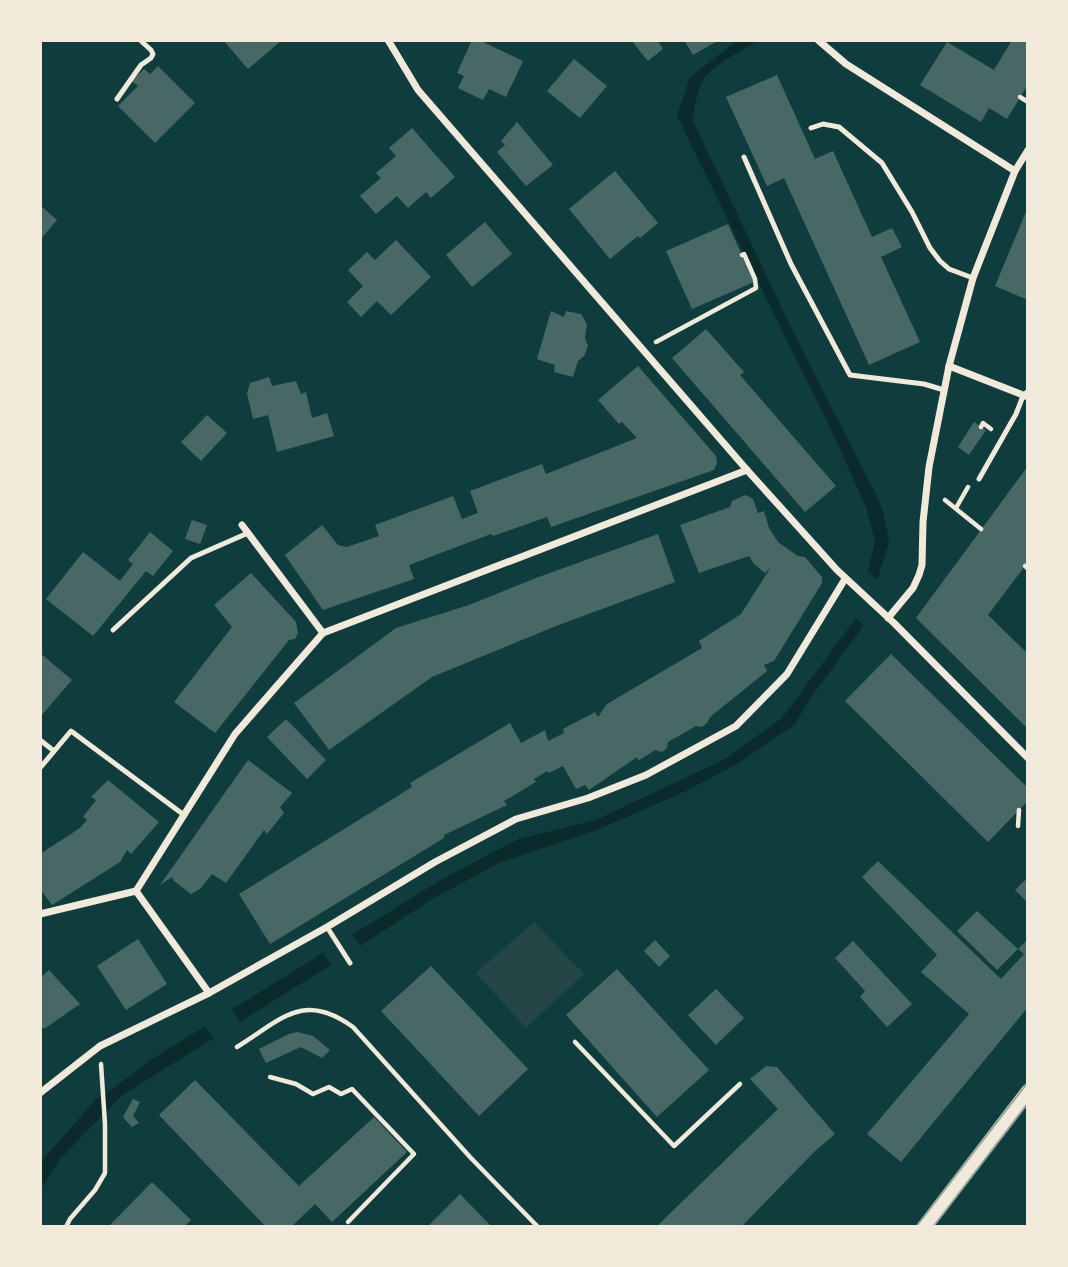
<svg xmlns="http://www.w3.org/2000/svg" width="1068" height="1267" font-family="Montserrat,sans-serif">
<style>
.green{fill:#244646}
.water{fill:#0a2a2b}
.pier{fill:#0f3d3e}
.building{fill:#486865}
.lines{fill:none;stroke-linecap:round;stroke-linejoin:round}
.path{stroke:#f1e9da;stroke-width:4.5}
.service{stroke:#f1e9da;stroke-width:5}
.minor{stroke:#f1e9da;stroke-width:7}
.secondary{stroke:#f1e9da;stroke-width:14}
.tram{stroke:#97a49c;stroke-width:2}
</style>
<rect width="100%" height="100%" fill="#0f3d3e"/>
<polygon class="green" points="534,922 584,974 526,1028 476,973"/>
<path class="water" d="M738,40H759C742,51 713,64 703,81C697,91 695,107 692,119L800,346L880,502L884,516L889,542L863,626L810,699L794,725L737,764L686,791L597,830L501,862L434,898L326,968L121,1096L60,1159L40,1190V1165L42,1161L96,1099L114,1088L149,1061L439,881L518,839L596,820L725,759L782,718L856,618L875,541L866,507L832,432L677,116L690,77Z"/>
<g class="pier">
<polygon points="865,569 881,583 866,628 853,615"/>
<polygon points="350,931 362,949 333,968 321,949"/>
<polygon points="230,1006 241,1025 215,1041 203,1023"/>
</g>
<g class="building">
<polygon points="223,40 282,40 248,69"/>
<polygon points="472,40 479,40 523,61 506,97 489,89 483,100 458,88 464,76 457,73"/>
<polygon points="631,40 657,40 663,49 648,61"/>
<polygon points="684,40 719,40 693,55"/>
<polygon points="1012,40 1028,40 1028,84 1007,119 989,108 981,122 920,85 947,42 994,70"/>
<polygon points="574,59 607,86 580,118 547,91"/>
<polygon points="158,66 195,103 155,143 118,106 138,86 132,81 144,69 150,74"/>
<polygon points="777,75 815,159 833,151 872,237 892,228 902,247 881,257 920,342 869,365 784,178 767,186 726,97"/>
<polygon points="517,122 553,165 526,186 497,152 505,145 501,141"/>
<polygon points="412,128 455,177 431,198 426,192 408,208 397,196 376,214 360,196 381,178 376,173 396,156 389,148"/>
<polygon points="615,171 658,223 640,238 638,236 610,259 569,209"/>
<polygon points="40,205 57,220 40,240"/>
<polygon points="1028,207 1028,300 995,286"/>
<polygon points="485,222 512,254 472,287 446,255"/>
<polygon points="728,224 754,282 692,309 666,251"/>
<polygon points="396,240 431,277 391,315 377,301 361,317 347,302 363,286 348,270 367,252 375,260"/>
<polygon points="551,311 564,317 566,311 581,314 587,324 585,338 588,346 584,356 578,361 573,377 554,372 555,365 537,359"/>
<polygon points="706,329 744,372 740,375 836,486 805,512 672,358"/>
<polygon points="638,366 716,456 717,463 714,470 551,527 547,517 493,536 491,534 409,565 414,579 323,610 285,555 322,525 338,545 347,547 379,536 375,525 453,496 462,519 478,513 470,491 542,464 546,474 637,438 622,422 619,424 598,400"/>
<polygon points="269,377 272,386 296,381 301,394 306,392 312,418 327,413 334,436 277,452 268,415 253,419 247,393 250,383"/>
<polygon points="207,415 227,433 201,461 181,442"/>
<polygon points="974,422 986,430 969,455 958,447"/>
<polygon points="1028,466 1028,562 988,615 1028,654 1028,729 916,618"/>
<polygon points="745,495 753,499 758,513 764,511 769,528 778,542 798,556 805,557 822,577 822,583 774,661 764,665 767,671 710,717 707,723 702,727 696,726 668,742 667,748 662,752 655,750 638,761 637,757 589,790 585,785 576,789 563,766 549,773 547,771 534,779 536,782 504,801 507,805 444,835 444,838 270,944 239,894 412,787 410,783 510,723 521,743 545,730 548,741 564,733 563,729 595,712 598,717 607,704 702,648 699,641 741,614 771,567 765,573 754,564 749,556 699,573 680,525 730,507 732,501"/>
<polygon points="192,520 207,525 200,544 185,539"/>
<polygon points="150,532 173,551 153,576 146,571 93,636 46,599 83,552 120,581 133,564 128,560"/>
<polygon points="658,534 675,582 556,626 432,677 329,750 294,703 396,628 469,605 536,578"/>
<polygon points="251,573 296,622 298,633 295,639 289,640 215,733 174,702 232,627 214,605"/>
<polygon points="40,653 72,680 40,717"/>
<polygon points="891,654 1028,788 1028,801 988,842 845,701"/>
<polygon points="286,719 326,760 307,779 267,737"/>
<polygon points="248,760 292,793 280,807 284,813 267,834 264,830 226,883 212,874 200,889 191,894 174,881 172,877 160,885"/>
<polygon points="108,780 159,822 131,854 127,850 120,862 52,905 40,889 40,854 80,828 87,820 83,817 96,800 91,797"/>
<polygon points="878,861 1001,979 1024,954 1018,949 997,970 957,931 977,911 1018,949 1028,939 1028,1007 901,1162 867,1134 969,1014 921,972 937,955 862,877"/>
<polygon points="1025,880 1028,884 1028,903 1015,890"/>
<polygon points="138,939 167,984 126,1010 97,966"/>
<polygon points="655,940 670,956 659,967 644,951"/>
<polygon points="853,941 912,1004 887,1027 860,997 865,991 835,958"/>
<polygon points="431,966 528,1069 479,1116 381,1011"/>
<polygon points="617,969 709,1070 657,1117 566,1015"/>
<polygon points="49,970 80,1004 44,1029 40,1025 40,978"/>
<polygon points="716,989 744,1018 716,1045 688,1015"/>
<polygon points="297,1032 313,1036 330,1050 322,1058 301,1047 266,1063 259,1049 289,1034"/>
<polygon points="766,1066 777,1067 835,1134 815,1151 741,1227 656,1227 778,1109 750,1079"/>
<polygon points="195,1080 299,1186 374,1117 407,1152 332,1222 315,1204 291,1227 266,1227 159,1115"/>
<polygon points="133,1099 140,1102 133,1116 139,1123 132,1127 123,1117"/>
<polygon points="152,1182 191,1220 184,1227 108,1227"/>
<polygon points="460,1194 492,1227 427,1227"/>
</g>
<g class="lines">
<g class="path">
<polyline points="1020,97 1028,102"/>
<polyline points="656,342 756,288 755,279 744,254 742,255"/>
<polyline points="981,427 983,423 991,429"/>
<polyline points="945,500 981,529"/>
<polyline points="956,508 968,487"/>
<polyline points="1025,566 1028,569"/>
<polyline points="1018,826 1019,810"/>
<polyline points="575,1042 674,1146 740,1084"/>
<path d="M237,1047C282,1019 303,991 353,1027L470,1157L538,1227"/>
<polyline points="270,1077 296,1084 313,1094 329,1087 341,1094 352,1089 414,1154 348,1222"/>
<polyline points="66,1227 70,1219 95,1190 105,1173 105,1124 101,1064"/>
</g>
<g class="service">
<polyline points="117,99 141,65 151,58 153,54 151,50 140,40"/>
<polyline points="811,128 823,124 839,127 882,163 912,212 930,248 940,261 949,269 973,278"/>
<polyline points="744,157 791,264 850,375 924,384 944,390"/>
<polyline points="979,479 1016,414 1023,396 1028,391"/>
<polyline points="113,630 191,558 248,533"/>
<polyline points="40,740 54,751"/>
<polyline points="40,768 71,731 184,815"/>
<polyline points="327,927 350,963"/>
</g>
<g class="minor">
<polyline points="388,40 418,90 747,470 837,570 894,623 1028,758"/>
<polyline points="818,40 846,64 1015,171"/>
<polyline points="949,366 1028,397"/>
<polyline points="242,525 323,633"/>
<polyline points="888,618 913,588 919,575 922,565 923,522 929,467 949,366 973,278 1015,171 1028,150"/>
<polyline points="136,891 209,993"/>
<polyline points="40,914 136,891 235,734 323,633 747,470"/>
<polyline points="40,1093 100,1046 209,993 327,927 435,862 516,819 588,798 646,775 736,726 787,674 845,579"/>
</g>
<polyline class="secondary" points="924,1227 1028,1091"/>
<g class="tram">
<polyline points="916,1227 1028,1082"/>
<polyline points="933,1227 1028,1103"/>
</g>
</g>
<rect width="1068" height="1267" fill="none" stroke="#f1e9da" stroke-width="84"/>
</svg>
